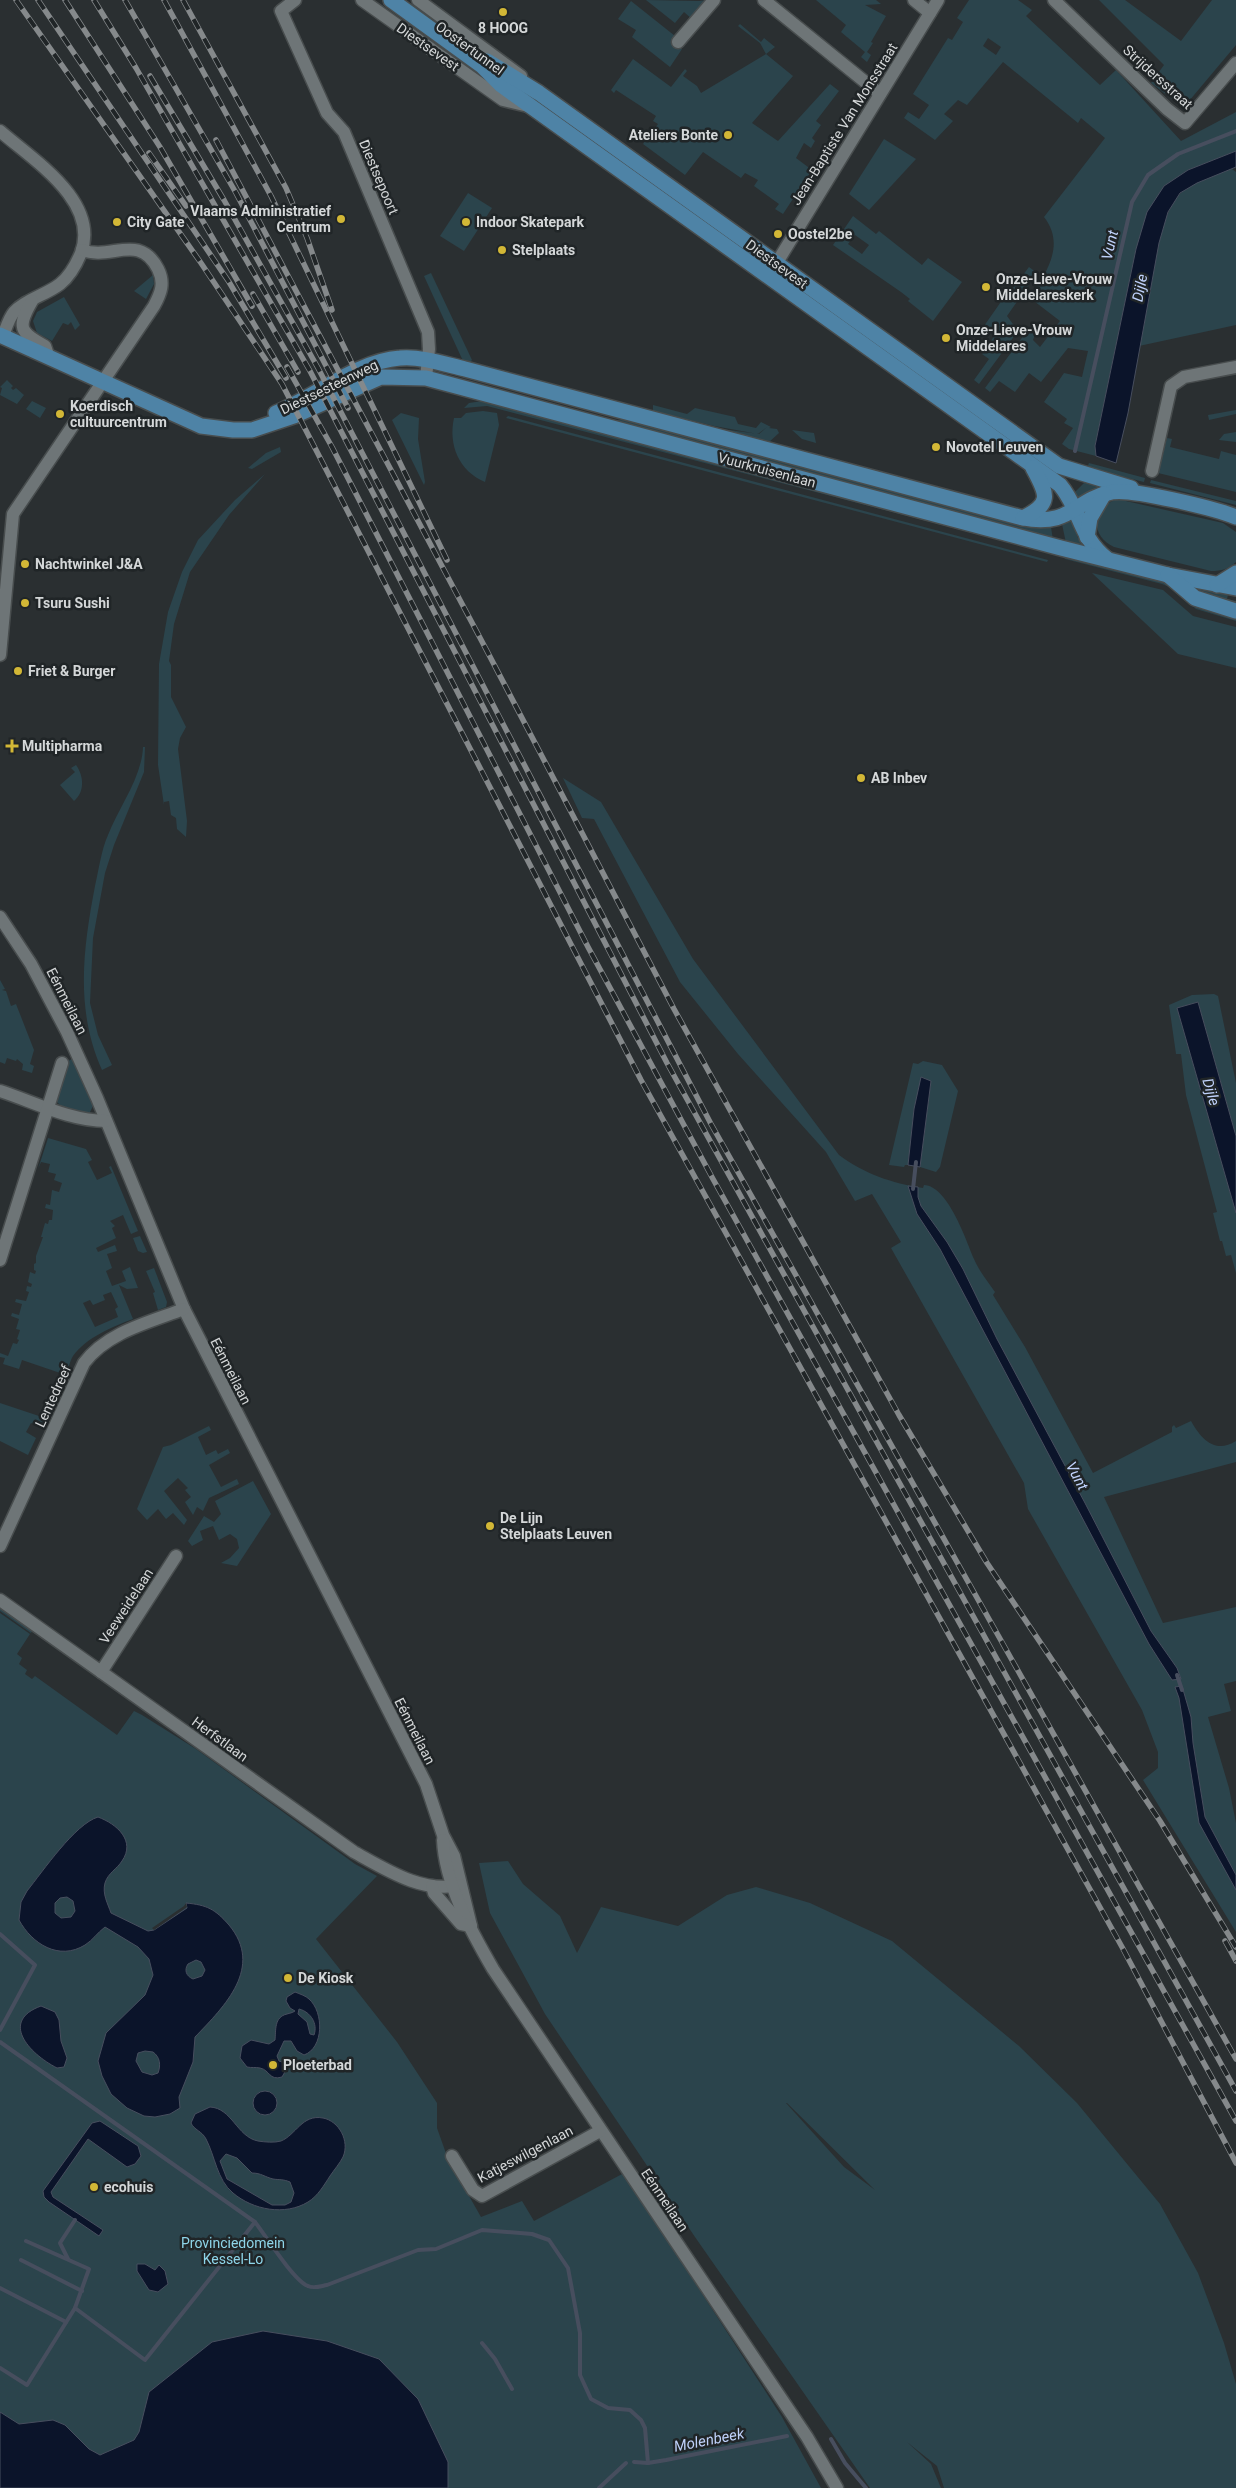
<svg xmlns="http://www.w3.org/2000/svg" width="1236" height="2488" font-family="Roboto,sans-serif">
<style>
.green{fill:#2b444c;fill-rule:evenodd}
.water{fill:#0b142a;stroke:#474e5e;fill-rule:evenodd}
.pier{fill:#2a2f31}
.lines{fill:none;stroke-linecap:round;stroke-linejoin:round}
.stream{stroke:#474e5e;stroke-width:4}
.minor-casing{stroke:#484d4e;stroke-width:15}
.major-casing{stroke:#484d4e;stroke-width:18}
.minor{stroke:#6e7577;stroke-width:12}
.major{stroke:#4e83a6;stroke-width:15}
.rail-casing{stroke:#85898b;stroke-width:5.5}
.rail{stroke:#202527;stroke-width:4;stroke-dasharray:11;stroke-linecap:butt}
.poi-dot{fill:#d2b736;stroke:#202527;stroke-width:2}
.labels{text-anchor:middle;stroke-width:5;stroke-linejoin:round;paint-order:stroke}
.poi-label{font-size:14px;font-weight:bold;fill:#d4d7d8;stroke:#202527;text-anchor:start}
.street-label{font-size:14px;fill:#d4d7d8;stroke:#202527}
.park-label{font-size:14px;fill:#8ed5e9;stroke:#202527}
.water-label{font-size:15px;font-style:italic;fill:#bfd1fa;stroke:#202527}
</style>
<rect width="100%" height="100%" fill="#2a2f31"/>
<g class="green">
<polygon points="646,0 699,1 708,0 692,19 684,12 675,23"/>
<polygon points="816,0 876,0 881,4 865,5 886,16 871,42 873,43 867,52 871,55 867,62 861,57 865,52 841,32 846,25"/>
<path d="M969,0H1018L1032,10L1026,16L1100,85L1116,70L1181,141L1236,112V151L1188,170L1164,186L1136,249L1095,446L1096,456L1069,449L1062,444L1073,428L1064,423L1067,419L1044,402L1064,373L1082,377L1088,351L1068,348L1041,382L1029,373L1015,392L999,381L990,392L985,388L1024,335L1028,332L1033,333L1035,335L1033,340L1040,347L1060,321L1030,298C1046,273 1066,245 1044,217L1105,138L1081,118L1078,123L1003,62L967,105L958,100L944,114L953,121L935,140L904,118L908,112L919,119L929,105L913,94L948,38L952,40L963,22L957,18ZM988,38L1001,47L996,55L983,46Z"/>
<polygon points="1099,0 1125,0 1181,41 1212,0 1236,0 1236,45 1189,101 1180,105 1151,83 1164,65"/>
<polygon points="631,1 675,36 672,41 682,49 670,67 632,37 636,30 618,19"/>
<polygon points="740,24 761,42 764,38 775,47 766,54 793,76 752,123 775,139 778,141 830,84 839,91 816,121 821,125 812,138 815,141 811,148 804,143 796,158 812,170 783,214 775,209 779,204 754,186 758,180 745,173 741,178 703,152 685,175 643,144 658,124 653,121 656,116 616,90 614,93 611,90 633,59 671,87 685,69 687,71 683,76 697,86 701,93 766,54 760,43 738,26"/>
<polygon points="884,139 916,159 869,210 849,194"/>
<path d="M1232,169L1236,172V325L1139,346C1146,309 1155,220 1180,194C1192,180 1216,175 1232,169Z"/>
<polygon points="468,193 492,208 464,251 440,236"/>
<path d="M853,216L876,234L879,231L922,265L928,258L962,282L933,321L908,301L910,299L901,292L833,245ZM855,235L869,245L862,254L848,244Z"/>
<polygon points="1029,267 1037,273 1007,316 1018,331 979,384 974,380 989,359 982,354 997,332 984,326 1005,296 1013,301 1018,292 1013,288"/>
<polygon points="431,273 472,360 469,363 463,361 424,276"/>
<polygon points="153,275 154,284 146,299 134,291"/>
<polygon points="64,297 80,325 75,330 71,322 68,325 63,323 52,341 37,333 33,321 37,312"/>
<polygon points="460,379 613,420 627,420 1037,527 1051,527 1053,540"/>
<polygon points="7,380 13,386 11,388 13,390 16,388 24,395 17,404 0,395 2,388 0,387"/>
<polygon points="32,401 46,408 40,418 26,409"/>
<polygon points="482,401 1049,551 1049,553 487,406 464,408 469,403"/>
<polygon points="653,405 687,414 695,408 735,417 738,424 756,428 761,422 771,427 769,428 777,429 779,433 768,443 714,428 759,434 767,427 758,434 714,426 653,411"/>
<polygon points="1236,410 1236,414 1209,420 1208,415"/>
<path d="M483,411L497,413L499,425L485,482C459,471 448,445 454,418H461L466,413Z"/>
<polygon points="401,413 419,418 418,439 425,482 424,485 392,420"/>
<polygon points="508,416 1048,560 1047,562 506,418"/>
<polygon points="792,430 814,433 816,443 802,439"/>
<polygon points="1236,432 1236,442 1219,440 1224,434"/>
<polygon points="1167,438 1172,439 1170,447 1219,459 1221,451 1236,455 1236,492 1158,473"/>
<polygon points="280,447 281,452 252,469 248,468 266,453"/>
<polygon points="1089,463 1145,478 1144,482 1087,468"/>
<polygon points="265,474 229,515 190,572 174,624 169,661 171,665 171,697 186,727 180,738 178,749 187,821 186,837 177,829 176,818 171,815 169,801 164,802 164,805 158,765 159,664 168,612 182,572 198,540 235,500"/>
<polygon points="1151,480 1236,501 1236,505 1150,483"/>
<polygon points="1085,482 1100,487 1079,499 1074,493"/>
<path d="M1117,499L1223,523L1236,532V562C1228,569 1222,571 1211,571L1114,547C1089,535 1092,508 1117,499Z"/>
<polygon points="1071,520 1078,538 1086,548 1066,543 1062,524"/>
<polygon points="1063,555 1162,581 1170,584 1198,606 1236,618 1236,621 1196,609 1174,589 1162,584 1065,559"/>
<polygon points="1092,573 1163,590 1193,616 1236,627 1236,668 1178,654"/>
<polygon points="1196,589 1228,595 1227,599 1236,601 1236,605 1204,595"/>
<path d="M143,747H145L144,772L114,845L105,873L93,938L90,1003L98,1035L112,1065L102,1070C75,1010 83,949 95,886C99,869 101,851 108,835C119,807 142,777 143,747Z"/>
<path d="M76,765C84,776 85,792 74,801L60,785L75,772L71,768Z"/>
<path d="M563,778L601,802L693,959L839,1155C865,1174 891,1183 923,1188L924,1185C948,1186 966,1240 974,1259C979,1271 988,1282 995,1292L993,1295L1025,1347L1093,1473L1172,1432V1427L1174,1425L1176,1428L1191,1421C1200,1437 1214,1455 1236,1441V1462L1104,1497L1163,1623L1236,1607V1681L1224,1684L1231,1711L1208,1717L1229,1788L1236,1823V1932L1143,1780L1158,1768V1752L1142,1710L1028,1509L1024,1483L891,1248L901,1242L872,1194L855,1201L826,1152L738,1054L680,982L594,819L582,818Z"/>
<polygon points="0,980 5,989 2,990 6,991 11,1006 16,1004 34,1050 30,1064 34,1066 32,1073 22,1070 23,1064 17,1059 16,1061 7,1058 5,1064 0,1062"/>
<polygon points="1214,994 1218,996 1236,1083 1236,1136 1198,1002 1177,1008 1236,1213 1236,1273 1231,1255 1226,1256 1222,1241 1220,1241 1213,1213 1217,1212 1186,1095 1181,1054 1176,1054 1169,1005 1192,995"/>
<polygon points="72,1059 93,1106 89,1114 63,1108 57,1102 57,1099 68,1061"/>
<polygon points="923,1061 942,1065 958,1091 940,1167 936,1172 920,1167 931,1081 922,1077 914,1109 908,1165 905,1165 904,1167 889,1165 913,1063 918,1064"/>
<path d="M48,1138L86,1149L92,1160L88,1162L97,1180L112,1173L109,1167L111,1166L138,1231L131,1234L123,1215L110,1221L115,1226L112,1228L116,1238L96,1248L98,1252L115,1245L117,1251L107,1254L112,1268L106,1271L112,1286L126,1281L122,1271L130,1267L138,1288L127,1289L119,1285L133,1319C112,1327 87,1337 73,1356C70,1361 68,1369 66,1375L22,1360L19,1369L3,1364L5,1358L0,1357V1353L8,1356L13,1343L17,1344L19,1340L17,1339L20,1330L16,1329L19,1319L11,1316L12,1313L19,1315L22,1304L15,1302L16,1299L26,1301L29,1292L26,1291L27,1286L31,1287L32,1284L28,1282L30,1272L35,1274L36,1271L34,1270V1264L36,1263V1256L43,1237H41L45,1223L48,1224L49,1220H52L53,1210L45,1208L46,1204L50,1205L52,1190L59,1192L62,1183L54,1180L56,1174L48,1172L50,1164L41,1162L38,1169ZM111,1292L118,1307L115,1309L118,1317L95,1327L83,1303L90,1300L93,1305L105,1300L103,1295Z"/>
<polygon points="140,1236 147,1252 143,1253 138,1251 133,1238"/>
<polygon points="154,1268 167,1302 166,1307 158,1310 153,1293 155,1292 146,1271"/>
<polygon points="0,1403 45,1418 41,1427 31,1423 26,1432 36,1438 28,1455 0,1441"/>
<polygon points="209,1426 211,1430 198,1437 206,1455 216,1450 218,1454 228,1449 230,1453 209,1465 221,1487 237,1479 239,1484 209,1498 203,1511 197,1507 193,1515 185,1502 191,1497 185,1490 188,1488 178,1478 164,1491 187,1520 184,1525 173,1513 166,1519 158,1509 147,1520 137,1509 163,1447 171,1445"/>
<polygon points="253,1481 271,1514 237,1566 221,1563 230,1558 239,1548 237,1539 230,1534 219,1540 213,1526 200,1531 203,1540 192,1546 188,1541 204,1516 214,1522 221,1514 215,1501"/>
<polygon points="0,1608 32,1631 31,1633 0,1611"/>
<polygon points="0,1613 30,1634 17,1654 22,1658 19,1664 27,1670 25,1674 32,1679 35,1676 117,1735 134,1711 142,1715 196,1749 355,1864 377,1876 316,1939 397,2042 437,2103 437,2128 448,2159 481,2217 522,2201 534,2221 624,2173 782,2417 821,2488 0,2488"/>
<path d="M508,1861L523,1884L560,1916L577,1953L601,1907L678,1926L727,1895L756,1887L810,1903L892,1941L1019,2046L1077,2103L1160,2204L1198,2273L1224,2343L1236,2384V2488H944L937,2466L907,2442L931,2464L941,2488H870L695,2237L545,2014L490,1913L479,1863ZM786,2103H787L875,2190L844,2167Z"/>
</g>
<g class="water">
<polygon points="1236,151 1236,167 1197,183 1180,193 1168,212 1159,243 1128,413 1116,463 1096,456 1095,446 1136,249 1147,212 1164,186 1188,170"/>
<polygon points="1198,1002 1236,1136 1236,1213 1177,1008"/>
<polygon points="921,1077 931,1081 920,1167 908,1165 914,1109"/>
<polygon points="908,1186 918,1187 918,1197 921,1206 947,1242 963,1269 997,1339 1085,1503 1151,1631 1177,1668 1181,1679 1172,1680 1149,1644 940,1249 917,1214"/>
<polygon points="1182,1686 1191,1717 1193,1743 1205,1817 1236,1875 1236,1890 1199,1823 1179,1698 1175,1687"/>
<path d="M98,1817C117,1824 136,1841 122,1861C117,1869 108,1873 105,1883C102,1894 108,1904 111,1913L148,1931L154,1930L187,1908L186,1903C207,1905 215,1909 229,1925C264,1967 225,2006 195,2037L193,2062L179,2097L180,2108L170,2114L155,2117L144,2116L127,2108L111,2094L102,2076L98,2061L106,2033L145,1995L153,1975L149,1959L138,1947L105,1927C97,1933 93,1940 85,1945C59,1961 32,1944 19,1920L21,1902L27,1891C43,1871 75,1824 98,1817ZM67,1897L73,1901L75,1911L71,1917L61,1918L55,1913V1903L60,1898ZM196,1960L201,1962L205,1970L202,1976L193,1979C186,1976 184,1970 188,1964ZM145,2051L153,2052C160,2057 161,2065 158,2073L152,2075L142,2072L136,2061L138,2053Z"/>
<path d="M295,1992C300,1994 306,1996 309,1999C324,2012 324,2048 304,2055L297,2051L291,2041H284L277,2056L279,2061L285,2063L286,2070L282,2077C269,2081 270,2070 260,2068C255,2067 252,2068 247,2067L240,2058L242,2046L251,2040L269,2044L275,2040C276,2030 274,2017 287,2014C290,2013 292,2013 295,2011L290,2008L286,2001L287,1997ZM299,2009C311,2012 318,2024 314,2035L310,2034L307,2022L298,2014Z"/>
<path d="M41,2006L55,2012L59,2020L61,2041L67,2058L64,2067L57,2068C28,2053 0,2021 41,2006Z"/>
<circle cx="265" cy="2103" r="12"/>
<path d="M210,2107C232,2108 237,2137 258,2141C264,2142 275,2143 281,2141C296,2135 302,2114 323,2118C339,2121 350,2141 343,2157C340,2163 334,2170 330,2176C324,2185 318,2196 308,2202C285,2216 253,2210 233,2193C217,2180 215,2156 206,2139C202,2131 194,2130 191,2123L195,2114ZM226,2154L237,2158L252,2173C261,2173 265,2177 273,2179C279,2180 283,2179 290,2182L294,2193L291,2202L285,2205H272L227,2179L220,2161Z"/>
<polygon points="100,2121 138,2146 141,2156 135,2164 127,2167 88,2139 51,2192 53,2197 103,2230 99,2236 49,2202 44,2197 43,2191 92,2123"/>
<polygon points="137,2264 145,2264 155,2270 159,2265 165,2271 168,2284 158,2292 149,2290 137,2271"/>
<polygon points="263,2331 327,2341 379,2359 418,2399 448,2462 448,2488 0,2488 0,2412 19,2424 53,2420 65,2425 89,2449 100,2455 134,2440 139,2432 149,2392 212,2342"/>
</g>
<polygon class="pier" points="186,1903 187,1907 154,1930 152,1928 184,1906"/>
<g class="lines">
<g class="stream">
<polyline points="1075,451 1132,202 1148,175 1178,154 1236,131"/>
<polyline points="913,1189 916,1162"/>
<polyline points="1177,1675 1182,1690"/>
<polyline points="0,1934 35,1965 0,2030"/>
<path d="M0,2042L255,2222C265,2235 294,2281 308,2286C314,2289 321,2286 327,2285L418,2250L436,2249L482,2230L532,2234L549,2240L568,2268L580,2333V2375L591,2399L608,2408L630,2410L641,2420L645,2428L648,2463"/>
<polyline points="26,2241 89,2269 75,2308"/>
<polyline points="68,2259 60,2243 75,2220"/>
<polyline points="21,2260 82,2291"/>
<polyline points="0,2288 66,2322"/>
<polyline points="482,2343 495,2359 512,2389"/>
<polyline points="0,2368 27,2385 75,2308 145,2360 255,2222"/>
<polyline points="831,2439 845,2463 866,2488"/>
<polyline points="634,2462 648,2463 666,2460 787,2436"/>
<polyline points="599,2488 626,2463"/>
</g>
<g class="minor-casing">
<g id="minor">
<polyline points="295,0 281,11 327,113 344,132 428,332 429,349 426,378"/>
<polyline points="362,0 503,100 528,106"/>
<polyline points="418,0 521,76"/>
<polyline points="764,0 880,94"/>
<polyline points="914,0 930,13"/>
<polyline points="1054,0 1167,109 1185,123 1236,63"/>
<polyline points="678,42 714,0"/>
<path d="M0,131C33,160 100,201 81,253C76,265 70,276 60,284C46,295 26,299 14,312C9,318 6,328 3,336"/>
<polyline points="776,264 938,0"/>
<path d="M32,301C17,327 19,332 45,346L48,355"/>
<polyline points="1152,471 1171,386 1184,377 1236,367"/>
<path d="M0,655L13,514L154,306C161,293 165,283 158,269C139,232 111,261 82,250"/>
<polyline points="0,917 31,964 67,1032 97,1098 184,1309 426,1784 443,1835 454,1856 471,1926"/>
<path d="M0,1091C34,1102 70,1121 106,1121"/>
<polyline points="0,1260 62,1063"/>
<path d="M0,1546L84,1363C107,1332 150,1322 184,1309"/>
<path d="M0,1600L354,1852C385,1869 423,1894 460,1885"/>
<polyline points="101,1672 176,1556"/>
<path d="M443,1840C445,1884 471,1931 493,1969L807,2437L837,2488"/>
<polyline points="432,1886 434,1893 461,1924 471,1926"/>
<polyline points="452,2156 473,2190 482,2196 600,2131"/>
</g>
</g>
<g class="major-casing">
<g id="major">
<path d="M391,0L482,66L501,85L1060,485C1081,510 1079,537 1107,559"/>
<polyline points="487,61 539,93 1059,466 1131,488"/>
<polyline points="0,335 201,426 233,430 252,430 294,416 381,377 426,378 1061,548 1168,575 1236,588"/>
<path d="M276,413C315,397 357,361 400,358C421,356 444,364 465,369L1023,518C1071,527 1074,500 1112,492C1131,488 1217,509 1236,517"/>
<path d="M1023,518C1053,503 1047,494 1033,468"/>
<polyline points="1087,537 1090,518 1104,494"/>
<polyline points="1168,575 1195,598 1236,611"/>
<polyline points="1217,585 1236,573"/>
</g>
</g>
<use href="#minor" class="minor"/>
<use href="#major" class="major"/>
<g class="rail-casing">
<g id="rail">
<polyline points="16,0 201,263 282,384 641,1080 1122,1947 1236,2163"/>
<polyline points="38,0 229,282 286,378"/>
<polyline points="65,0 160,147 252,306"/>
<polyline points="94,0 136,68 310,371 667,1063 1236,2091"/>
<polyline points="125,0 236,193 348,408"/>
<polyline points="164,0 271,196 447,560"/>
<polyline points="183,0 286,188 307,238 332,310"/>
<polyline points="150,76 224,200 318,368 711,1124 1236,2059"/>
<polyline points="216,140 487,651 674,1009 899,1415 987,1563 1160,1821 1236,1947"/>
<polyline points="149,153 186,206"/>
<polyline points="253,294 298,372"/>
<polyline points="287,367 332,447 588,947 713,1179 1236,2121"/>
<polyline points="1225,1941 1236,1961"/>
</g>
</g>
<use href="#rail" class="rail"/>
</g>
<g class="poi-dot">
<circle cx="503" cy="12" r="5"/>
<circle cx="728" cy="135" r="5"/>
<circle cx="341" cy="219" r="5"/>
<circle cx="117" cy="222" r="5"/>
<circle cx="466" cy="222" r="5"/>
<circle cx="778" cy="234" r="5"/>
<circle cx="502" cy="250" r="5"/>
<circle cx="986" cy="287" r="5"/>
<circle cx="946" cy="338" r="5"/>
<circle cx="60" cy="414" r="5"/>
<circle cx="936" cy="447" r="5"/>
<circle cx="25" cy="564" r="5"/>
<circle cx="25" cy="603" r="5"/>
<circle cx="18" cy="671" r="5"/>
<path d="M9.5 738.5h5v5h5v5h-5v5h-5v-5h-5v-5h5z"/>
<circle cx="861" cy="778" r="5"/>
<circle cx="490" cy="1526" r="5"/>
<circle cx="288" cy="1978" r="5"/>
<circle cx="273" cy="2065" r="5"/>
<circle cx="94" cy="2187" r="5"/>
</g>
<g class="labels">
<g class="poi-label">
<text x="503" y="33" text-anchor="middle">8 HOOG</text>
<text x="718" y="140" text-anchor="end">Ateliers Bonte</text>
<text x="331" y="216" text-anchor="end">Vlaams Administratief<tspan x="331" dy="16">Centrum</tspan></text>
<text x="127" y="227">City Gate</text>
<text x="476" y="227">Indoor Skatepark</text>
<text x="788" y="239">Oostel2be</text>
<text x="512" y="255">Stelplaats</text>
<text x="996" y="284">Onze-Lieve-Vrouw<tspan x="996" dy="16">Middelareskerk</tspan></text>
<text x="956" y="335">Onze-Lieve-Vrouw<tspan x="956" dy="16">Middelares</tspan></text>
<text x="70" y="411">Koerdisch<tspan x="70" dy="16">cultuurcentrum</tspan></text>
<text x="946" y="452">Novotel Leuven</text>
<text x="35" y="569">Nachtwinkel J&amp;A</text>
<text x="35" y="608">Tsuru Sushi</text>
<text x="28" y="676">Friet &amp; Burger</text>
<text x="22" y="751">Multipharma</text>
<text x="871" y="783">AB Inbev</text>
<text x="500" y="1523">De Lijn<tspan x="500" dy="16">Stelplaats Leuven</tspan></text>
<text x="298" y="1983">De Kiosk</text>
<text x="283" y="2070">Ploeterbad</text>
<text x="104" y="2192">ecohuis</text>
</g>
<g class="street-label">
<text transform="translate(428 47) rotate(35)" y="5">Diestsevest</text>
<text transform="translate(470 48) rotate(36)" y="5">Oostertunnel</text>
<text transform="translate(1158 77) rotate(42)" y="5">Strijdersstraat</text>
<text transform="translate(844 124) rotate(-58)" y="5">Jean-Baptiste Van Monsstraat</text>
<text transform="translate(379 177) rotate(67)" y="5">Diestsepoort</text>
<text transform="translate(777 264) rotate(36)" y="5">Diestsevest</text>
<text transform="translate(329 387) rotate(-26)" y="5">Diestsesteenweg</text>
<text transform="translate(767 470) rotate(15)" y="5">Vuurkruisenlaan</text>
<text transform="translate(67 1001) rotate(63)" y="5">Eénmeilaan</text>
<text transform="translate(231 1371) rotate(63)" y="5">Eénmeilaan</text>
<text transform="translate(53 1396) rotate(-65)" y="5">Lentedreef</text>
<text transform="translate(126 1606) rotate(-57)" y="5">Veeweidelaan</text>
<text transform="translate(415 1731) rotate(63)" y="5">Eénmeilaan</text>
<text transform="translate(220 1739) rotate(36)" y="5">Herfstlaan</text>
<text transform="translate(525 2154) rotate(-28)" y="5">Katjeswilgenlaan</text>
<text transform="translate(665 2200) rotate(56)" y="5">Eénmeilaan</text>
</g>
<g class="park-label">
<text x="233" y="2248">Provinciedomein<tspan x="233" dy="16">Kessel-Lo</tspan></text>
</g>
<g class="water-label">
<text transform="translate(1110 245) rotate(-77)" y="5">Vunt</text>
<text transform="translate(1140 288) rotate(-79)" y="5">Dijle</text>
<text transform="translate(1211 1092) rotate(74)" y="5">Dijle</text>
<text transform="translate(1077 1476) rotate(62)" y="5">Vunt</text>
<text transform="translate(709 2440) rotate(-11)" y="5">Molenbeek</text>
</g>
</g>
</svg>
